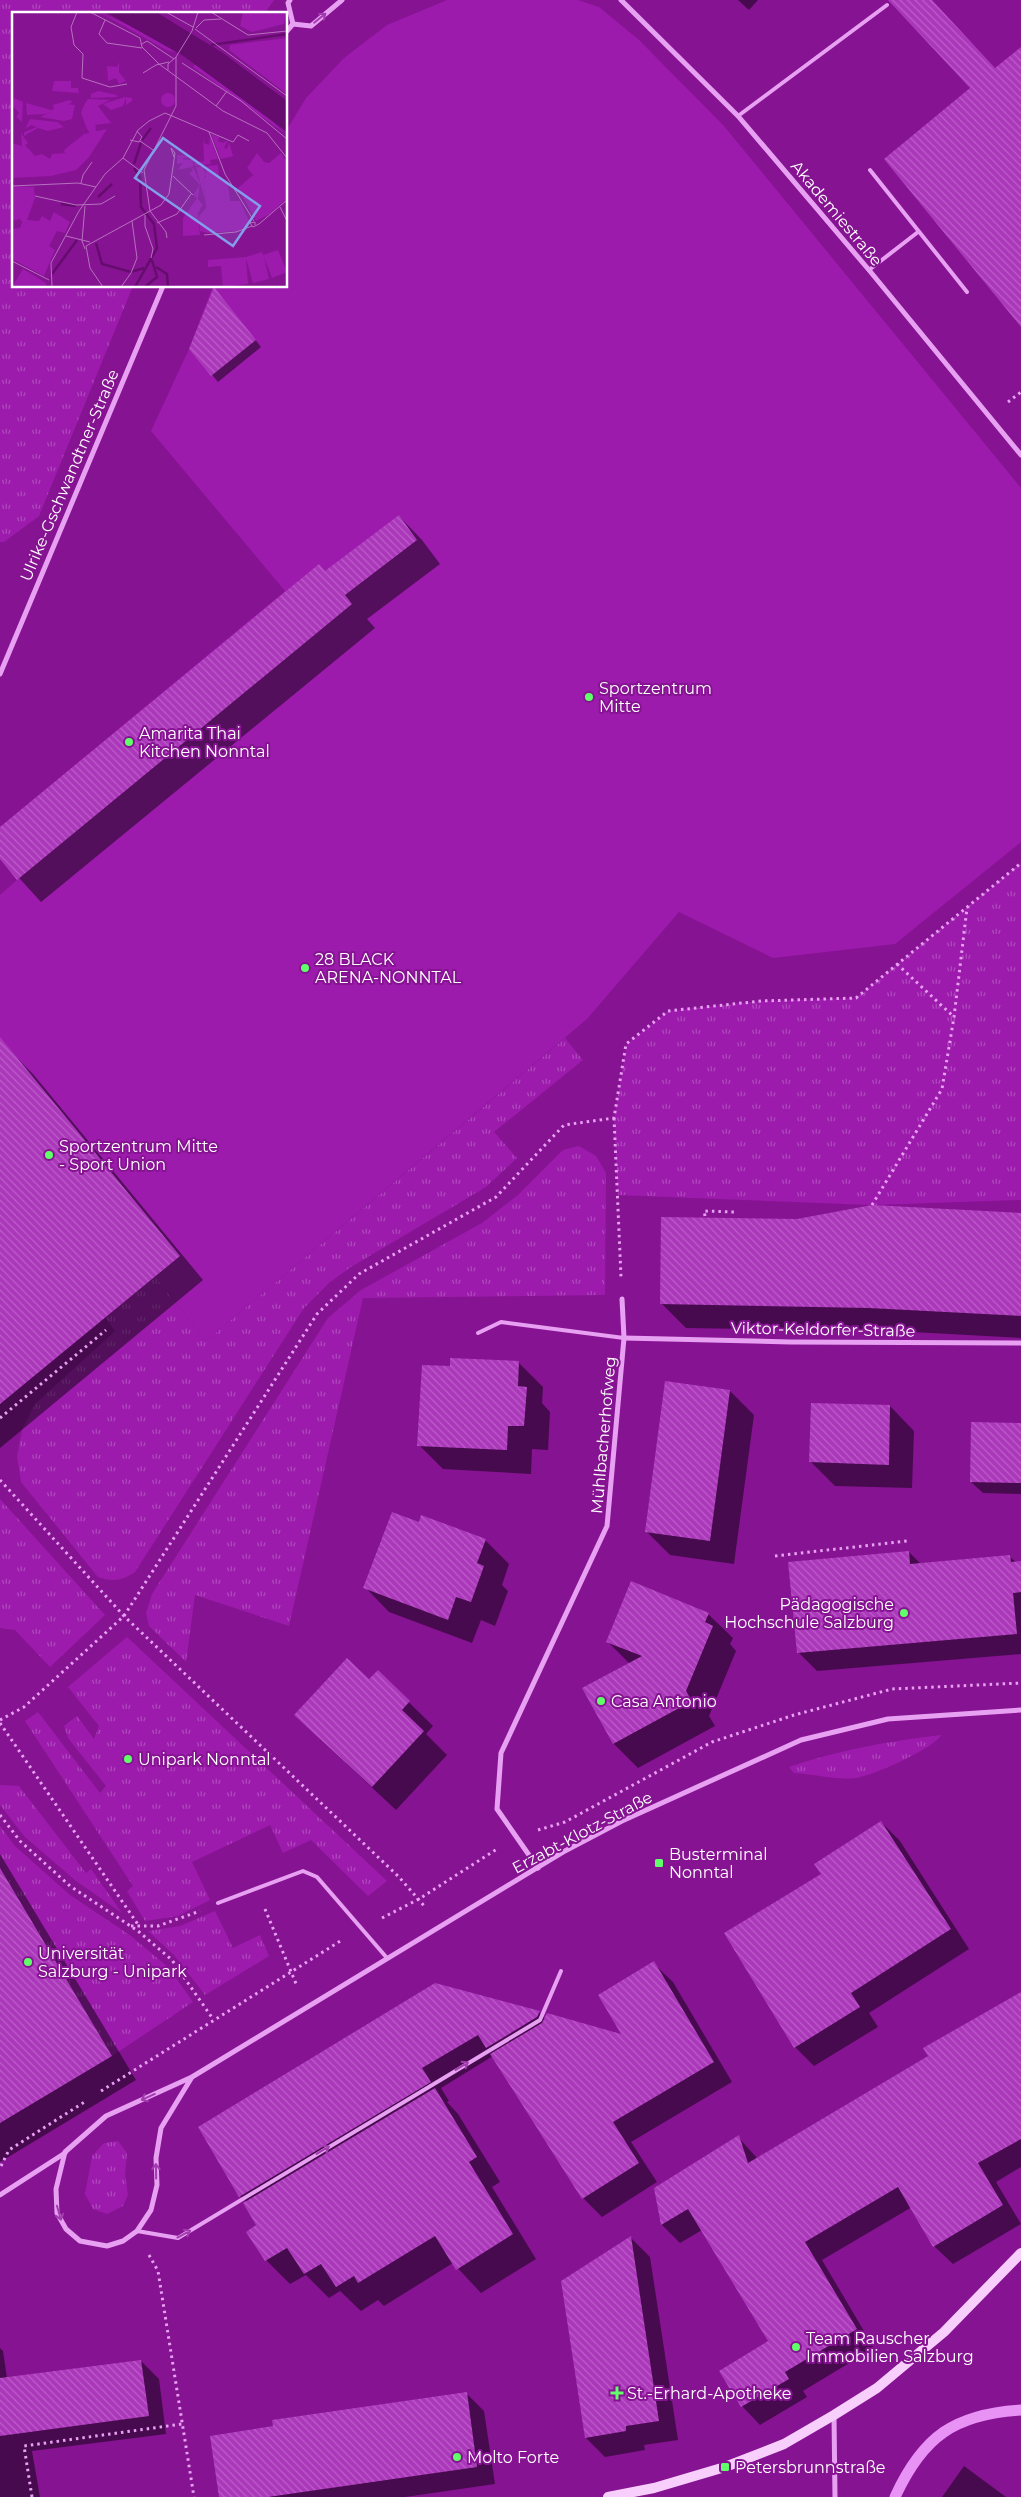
<svg xmlns="http://www.w3.org/2000/svg" width="1021" height="2497" font-family="Montserrat,sans-serif">
<style>
.grass{fill:url(#grass-tufts)}
.pitch{fill:#9c1bac}
.shadow{fill:#0007}
.lines{fill:none;stroke-linecap:round;stroke-linejoin:round}
.stream{stroke:#e892f5;stroke-width:11}
.building{fill:url(#building-back-hatch)}
.path{stroke:#e8a0f2;stroke-width:3;stroke-dasharray:2.5 4;stroke-linecap:butt}
.lane{stroke:#e8a0f2;stroke-width:4}
.street{stroke:#e8a0f2;stroke-width:5}
.secondary{stroke:#f8cffc;stroke-width:10}
.oneway{stroke:#a33daf}
.poi-dot{fill:#61ff69;stroke:#861392;stroke-width:2}
.labels{text-anchor:middle;stroke-width:4;stroke-linejoin:round;paint-order:stroke}
.street-label{font-size:16px;fill:#fff;stroke:#861392}
.poi-label{font-size:16px;fill:#fff;stroke:#861392;text-anchor:start}
.inset-river{fill:none;stroke:#660c6f;stroke-width:2.5}
.inset-road{fill:none;stroke:#b671be;stroke-width:1}
.view{fill:#839eea;fill-opacity:0.15;stroke:#839eea;stroke-width:2.5}
.inset-edge{fill:none;stroke:#fff;stroke-width:2.5}
</style>
<defs>
<pattern id="grass-tufts" width="24" height="20" patternUnits="userSpaceOnUse" patternTransform="scale(1.25)"><rect width="24" height="20" fill="#9c1bac"/><path d="M3 7l-1-3M5 7V3M7 7l1-3M15 17l-1-3M17 17v-4M19 17l1-3" fill="none" stroke="#b049bd"/></pattern>
<pattern id="building-back-hatch" width="6" height="6" patternUnits="userSpaceOnUse" patternTransform="scale(1.25)"><rect width="6" height="6" fill="#ab37ba"/><path d="M-1 5l2 2M0 0l6 6M5-1l2 2" fill="none" stroke="#bc5fc8"/></pattern>
</defs>
<rect width="100%" height="100%" fill="#861392"/>
<g class="grass">
<polygon points="0,0 274,0 264,14 14,14 14,286 133,286 39,516 4,542 0,542"/>
<polygon points="1021,863 1021,1200 872,1205 618,1195 614,1118 627,1044 668,1011 761,1001 856,998"/>
<path d="M565,1038L583,1060L494,1132L517,1158L486,1187L351,1267L330,1282L304,1308L135,1572C121,1581 113,1582 98,1577L21,1482L17,1456L22,1430L35,1404L115,1331L105,1317L155,1276L206,1341Z"/>
<polygon points="579,1146 596,1156 606,1173 605,1295 363,1298 289,1626 195,1595 186,1662 149,1626 146,1613 152,1594 328,1318 361,1290 482,1223 518,1195 563,1150"/>
<polygon points="0,1499 105,1615 50,1667 15,1630 0,1628"/>
<polygon points="127,1637 387,1881 368,1896 311,1840 283,1853 270,1825 192,1862 210,1900 178,1916 145,1921 127,1891 133,1886 25,1721 38,1712 100,1793 106,1786 68,1738 64,1726 77,1716 94,1739 99,1726 68,1687"/>
<path d="M941,1735C935,1748 872,1776 856,1778C836,1780 813,1774 794,1773L789,1767C839,1750 889,1741 941,1735Z"/>
<polygon points="0,1785 19,1786 86,1873 91,1869 122,1913 76,1881 25,1837 0,1805"/>
<polygon points="0,1826 15,1846 70,1895 131,1936 168,1967 193,2002 112,2056 0,1868"/>
<polygon points="215,1911 233,1948 260,1935 269,1956 205,1995 174,1955 148,1931 180,1926"/>
<polygon points="118,2141 127,2153 125,2174 128,2195 123,2206 107,2214 93,2209 85,2194 92,2156 104,2143"/>
</g>
<polygon class="pitch" points="447,0 578,0 599,7 639,40 724,126 1021,488 1021,842 895,944 773,958 679,912 587,1019 206,1341 155,1276 0,1404 0,895 17,880 0,859 0,827 285,591 151,431 189,349 213,286 286,286 286,131 306,98 344,58 387,25"/>
<g class="shadow">
<polygon points="738,0 758,0 749,10"/>
<polygon points="220,295 261,347 218,382 190,348"/>
<polygon points="399,516 422,540 440,564 367,619 375,628 41,902 0,857 0,828 325,572"/>
<polygon points="9,1050 33,1074 203,1280 0,1448 0,1057"/>
<polygon points="1021,1214 1021,1338 894,1331 686,1328 662,1304 797,1220"/>
<polygon points="518,1362 543,1387 542,1403 550,1412 548,1450 532,1449 531,1474 443,1469 419,1445 451,1368"/>
<polygon points="730,1391 754,1415 734,1564 670,1555 646,1531"/>
<polygon points="890,1406 914,1431 912,1488 835,1486 811,1462"/>
<polygon points="1021,1424 1021,1494 983,1493 971,1482"/>
<polygon points="419,1524 485,1540 509,1564 502,1585 508,1591 495,1626 481,1620 472,1643 389,1612 365,1587"/>
<polygon points="909,1552 921,1564 1010,1557 1016,1562 1021,1562 1021,1654 817,1671 798,1652"/>
<polygon points="708,1614 733,1638 730,1644 736,1651 709,1716 715,1726 638,1768 614,1744 584,1688 630,1664 608,1642"/>
<polygon points="378,1672 433,1726 426,1734 447,1755 396,1810 320,1739"/>
<polygon points="881,1822 900,1841 969,1949 869,2013 878,2027 814,2066 795,2047 823,1874"/>
<polygon points="0,1854 136,2080 0,2162"/>
<polygon points="653,1963 673,1982 732,2082 631,2142 657,2182 602,2217 583,2198 493,2056 441,2088 449,2101 447,2102 458,2114 500,2182 492,2187 536,2259 481,2293 453,2263 384,2306 378,2300 361,2311 340,2291 329,2298 306,2275 290,2284 266,2260 258,2226 247,2202 240,2196 199,2128 539,2012 545,2019 624,2036"/>
<polygon points="1021,1994 1021,2167 996,2182 1021,2224 953,2264 934,2246 912,2207 822,2260 874,2348 803,2391 807,2397 760,2425 742,2406 769,2342 702,2230 680,2243 662,2225 656,2189 738,2137 758,2159 929,2057"/>
<polygon points="631,2238 650,2257 678,2440 644,2445 645,2450 605,2457 586,2438"/>
<polygon points="0,2348 3,2351 7,2378 141,2361 159,2379 166,2434 32,2451 40,2497 0,2497"/>
<polygon points="466,2393 484,2411 495,2484 405,2497 220,2497 274,2427"/>
<polygon points="964,2466 1006,2497 942,2497"/>
</g>
<g class="lines">
<path class="stream" d="M895,2497C923,2436 955,2414 1021,2410"/>
</g>
<g class="building">
<polygon points="888,0 932,0 995,68 1021,47 1021,327 884,159 970,88"/>
<polygon points="214,287 256,340 211,376 189,349"/>
<polygon points="399,515 417,540 345,595 352,604 17,880 0,859 0,827 319,564 325,571"/>
<polygon points="0,1037 180,1256 0,1404"/>
<polygon points="872,1205 1021,1213 1021,1316 869,1308 660,1304 661,1217 797,1219"/>
<polygon points="450,1358 519,1361 518,1386 527,1387 524,1426 508,1426 507,1450 417,1446 422,1365 450,1366"/>
<polygon points="665,1381 730,1390 710,1541 645,1532"/>
<polygon points="811,1403 890,1405 889,1465 809,1462"/>
<polygon points="971,1422 1021,1423 1021,1483 970,1482"/>
<polygon points="392,1512 419,1522 421,1515 486,1539 477,1563 484,1566 471,1602 456,1597 448,1620 363,1588"/>
<polygon points="909,1551 910,1564 1010,1555 1011,1562 1021,1561 1021,1592 1013,1593 1017,1634 797,1653 788,1562"/>
<polygon points="631,1581 709,1613 705,1622 713,1626 686,1691 692,1701 613,1744 582,1688 642,1656 606,1642"/>
<polygon points="347,1658 369,1679 378,1670 410,1701 402,1710 424,1731 372,1787 294,1715"/>
<polygon points="881,1821 951,1929 851,1993 860,2007 794,2048 724,1933 821,1874 814,1864"/>
<polygon points="0,1868 112,2056 0,2123"/>
<polygon points="654,1961 714,2062 613,2122 639,2163 582,2199 490,2054 542,2023 547,2013 621,2034 598,1995"/>
<polygon points="435,1983 540,2011 537,2017 486,2048 478,2035 422,2068 431,2082 239,2197 198,2127"/>
<polygon points="1021,1992 1021,2139 978,2163 1003,2205 933,2247 898,2187 805,2242 857,2329 785,2372 789,2379 741,2407 719,2371 768,2341 688,2209 661,2225 654,2188 739,2135 748,2163 928,2056 923,2048"/>
<polygon points="435,2088 477,2157 469,2162 513,2234 456,2270 435,2236 358,2283 354,2276 336,2287 321,2264 304,2274 287,2248 265,2261 246,2232 256,2225 243,2203"/>
<polygon points="631,2236 659,2421 626,2426 626,2431 585,2438 561,2281"/>
<polygon points="141,2360 149,2416 0,2436 0,2378"/>
<polygon points="467,2392 477,2467 268,2497 219,2497 210,2436 273,2426 272,2420"/>
</g>
<g class="lines">
<g class="path">
<polyline points="1008,402 1021,392"/>
<polyline points="897,964 954,1017"/>
<polyline points="614,1118 621,1277"/>
<polyline points="872,1205 942,1089 954,1017 967,908"/>
<polyline points="705,1216 704,1211 734,1212"/>
<polyline points="0,1418 106,1330"/>
<polyline points="0,1480 124,1616 399,1877 426,1908"/>
<polyline points="775,1556 907,1541"/>
<polyline points="0,1720 24,1707 124,1616 317,1314 359,1274 496,1197 564,1125 614,1118 626,1044 668,1011 761,1001 856,998 1021,863"/>
<polyline points="0,1723 139,1926"/>
<polyline points="0,1815 20,1841 70,1886 138,1931 172,1960 213,2019"/>
<polyline points="538,1830 565,1822 712,1742 794,1715 892,1689 1021,1683"/>
<polyline points="265,1909 297,1986"/>
<polyline points="382,1918 419,1899 497,1849"/>
<polyline points="131,1926 158,1926 200,1911"/>
<polyline points="101,2091 342,1940"/>
<polyline points="1,2166 9,2150 86,2101"/>
<polyline points="149,2255 158,2271 194,2497"/>
<polyline points="32,2497 24,2446 182,2424"/>
</g>
<g class="lane">
<polyline points="738,116 887,5"/>
<polyline points="870,170 967,292"/>
<polyline points="869,270 918,232"/>
<polyline points="478,1333 501,1322 624,1338"/>
<polyline points="218,1903 303,1871 317,1877 387,1958"/>
<polyline points="137,2231 178,2238 540,2020 561,1971"/>
</g>
<g class="street">
<polyline points="290,0 288,3 293,24"/>
<polyline points="621,0 738,116 869,270 1021,455"/>
<polyline points="293,24 311,26 342,0"/>
<polyline points="286,32 293,24"/>
<polyline points="0,674 163,286"/>
<polyline points="624,1338 790,1342 1021,1343"/>
<polyline points="538,1868 497,1809 501,1753 607,1526 624,1338 622,1299"/>
<polyline points="192,2077 161,2128 156,2158 157,2185 151,2210 137,2231 123,2241 107,2246 80,2241 66,2229 57,2213 56,2189 65,2152 106,2116 192,2077 563,1852 622,1821 801,1740 888,1719 1021,1710"/>
<polyline points="0,2195 65,2153"/>
<polyline points="834,2416 835,2497"/>
</g>
<polyline class="secondary" points="608,2497 654,2488 725,2467 784,2444 834,2415 877,2388 944,2332 1021,2253"/>
</g>
<defs><path id="oneway-shaft" d="M-6 0H5M1.5-3L5.5 0L1.5 3" fill="none" stroke-width="1.6" stroke-linecap="round" stroke-linejoin="round" transform="scale(1.25)"/></defs>
<g class="oneway">
<use href="#oneway-shaft" transform="translate(320 18) rotate(-39)"/>
<use href="#oneway-shaft" transform="translate(462 2066) rotate(-31)"/>
<use href="#oneway-shaft" transform="translate(148 2097) rotate(156)"/>
<use href="#oneway-shaft" transform="translate(323 2150) rotate(-31)"/>
<use href="#oneway-shaft" transform="translate(156 2171) rotate(-91)"/>
<use href="#oneway-shaft" transform="translate(59 2213) rotate(74)"/>
<use href="#oneway-shaft" transform="translate(184 2234) rotate(-28)"/>
</g>
<g class="poi-dot">
<circle cx="589" cy="697" r="5"/>
<circle cx="129" cy="742" r="5"/>
<circle cx="305" cy="968" r="5"/>
<circle cx="49" cy="1155" r="5"/>
<circle cx="904" cy="1613" r="5"/>
<circle cx="601" cy="1701" r="5"/>
<circle cx="128" cy="1759" r="5"/>
<rect x="654" y="1858" width="10" height="10" rx="2.5"/>
<circle cx="28" cy="1962" r="5"/>
<circle cx="796" cy="2347" r="5"/>
<path d="M614.5 2385.5h5v5h5v5h-5v5h-5v-5h-5v-5h5z"/>
<circle cx="457" cy="2457" r="5"/>
<rect x="720" y="2462" width="10" height="10" rx="2.5"/>
</g>
<g class="labels">
<g class="street-label">
<text transform="translate(837 213) rotate(50)" y="6">Akademiestraße</text>
<text transform="translate(69 475) rotate(-67)" y="6">Ulrike-Gschwandtner-Straße</text>
<text transform="translate(823 1329) rotate(1)" y="6">Viktor-Keldorfer-Straße</text>
<text transform="translate(603 1435) rotate(-85)" y="6">Mühlbacherhofweg</text>
<text transform="translate(582 1832) rotate(-28)" y="6">Erzabt-Klotz-Straße</text>
</g>
<g class="poi-label">
<text x="599" y="694">Sportzentrum<tspan x="599" dy="18">Mitte</tspan></text>
<text x="139" y="739">Amarita Thai<tspan x="139" dy="18">Kitchen Nonntal</tspan></text>
<text x="315" y="965">28 BLACK<tspan x="315" dy="18">ARENA-NONNTAL</tspan></text>
<text x="59" y="1152">Sportzentrum Mitte<tspan x="59" dy="18">- Sport Union</tspan></text>
<text x="894" y="1610" text-anchor="end">Pädagogische<tspan x="894" dy="18">Hochschule Salzburg</tspan></text>
<text x="611" y="1707">Casa Antonio</text>
<text x="138" y="1765">Unipark Nonntal</text>
<text x="669" y="1860">Busterminal<tspan x="669" dy="18">Nonntal</tspan></text>
<text x="38" y="1959">Universität<tspan x="38" dy="18">Salzburg - Unipark</tspan></text>
<text x="806" y="2344">Team Rauscher<tspan x="806" dy="18">Immobilien Salzburg</tspan></text>
<text x="627" y="2399">St.-Erhard-Apotheke</text>
<text x="467" y="2463">Molto Forte</text>
<text x="735" y="2473">Petersbrunnstraße</text>
</g>
</g>
<g transform="translate(12 12)">
<rect width="275" height="275" fill="#861392"/>
<path d="M87,0L119,14L164,40L156,39ZM275,26V82L217,38L218,33ZM42,69H59V76H66L67,81L40,79ZM149 88a7 7 0 1 1 14 0a7 7 0 1 1-14 0ZM199,122L207,125L206,129L211,131L216,128L212,136L215,137L217,130L221,144L209,147ZM191,124L192,131L197,133L198,125L206,147L198,148L199,152L183,154L182,151L192,149ZM245,141L252,150L257,151L269,141L275,150V186L258,202L244,209L226,176L241,163L235,156ZM165,143L180,144L169,147L181,148V155L165,158L171,151L165,152ZM184,155H191L194,163L191,166L193,188ZM179,156L182,157L188,171L186,187L191,193L186,201L188,223L171,224V206L185,186L181,183L188,173L177,161L181,159ZM0,174L22,175L23,186L15,208L27,209L30,204L38,209L42,200L58,210L53,221L45,219L37,234L43,238L32,264L0,247V217L8,216L10,210L8,207L0,209ZM11,257L34,271V275H0Z" fill="#9c1bac"/>
<path d="M231,0H275V1L272,12L240,20L228,14ZM183,52L252,101L275,123L181,55ZM86,79L105,83V85L79,86V82ZM2,86L11,90L10,110L4,105L7,101L0,93ZM76,87L98,88L86,94L99,111L83,113L72,93ZM57,88L61,90L33,102L15,103L14,91L39,98L42,97L41,93ZM54,92L63,93L60,107L52,109L28,105ZM18,107L45,110L52,115L36,119L26,116L12,124V120L25,115L19,113L13,117ZM95,117L77,145L64,158L39,164L0,166V131L10,134L9,121L16,131L13,133L23,144L30,142L38,147L40,142L53,141L52,138L72,122Z" fill="#9c1bac"/>
<path d="M107,50V60L114,69L107,72L104,66L96,69L95,54L105,55ZM114,86L111,94L99,98L91,92L113,85L120,86V89L114,93ZM72,93L83,106L84,120L78,122L74,115L69,101Z" fill="#9c1bac"/>
<path d="M206,153L207,164L216,171L218,189H228L237,209L235,215L224,219L196,221L188,219L187,204L194,196L191,166L194,165V154ZM266,238L275,260L260,266L252,245L257,267L241,271L234,246L236,272L211,275L209,254L196,255V248L234,245L250,240L251,243Z" fill="#9c1bac"/>
<path d="M93,0H144L211,41L275,89V120L170,43Z" fill="#660c6f"/>
<path class="inset-river" d="M118,0L178,35L275,106M199,33L275,22M130,128L139,116M122,152L129,131M122,156L128,165L129,195L142,212L145,236L123,275M86,185L100,172M49,192L64,194M84,231L90,252L119,260L132,256M144,255L155,262L156,275M40,262L65,228M133,275L145,265L140,248"/>
<path class="inset-road" d="M65,0L59,15L62,33L71,42L70,66L98,75L115,72M78,0L128,26L130,35L147,52L211,99L255,121L275,146M154,0L181,15M199,0L236,23L275,19M93,8L87,22L95,31L130,36M184,16L192,8L209,7M183,17L275,84M130,32L135,29L162,47M170,51L229,89L275,127M156,58V52L164,45L180,19L186,0M131,61L144,53L157,50M204,94L215,79M197,120L213,162L242,209M118,128L127,130L130,125L125,119M128,129L141,138M111,146L131,161M161,164L181,183M69,171L71,163L80,150M0,174L66,171L84,175M23,184L64,193L89,192L103,184M73,194L70,229L73,237M268,195L275,209M133,203V214L141,237L139,246M145,211L165,202L179,182M243,213V210L238,211L241,215L247,212L275,188M192,223L224,220L240,214M54,224L78,230M155,226L154,220L138,199L149,193L157,182L163,141L159,136L162,145M0,249L37,268M40,275L39,251L67,199L93,162L111,146L126,118L137,109L153,101L221,130L226,123L237,129M91,275L78,256L74,234L138,199L132,158L164,94V45M109,275L119,261L125,246L120,209"/>
<path class="view" d="M151,126L248,194L221,234L123,166Z"/>
<rect width="275" height="275" class="inset-edge"/>
</g>
</svg>
